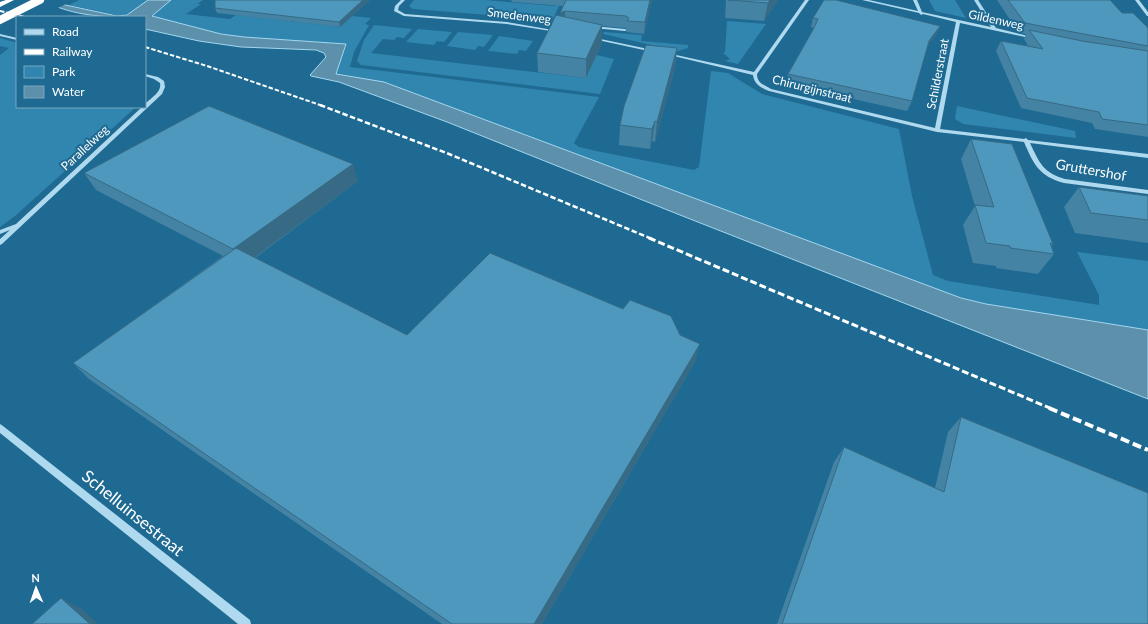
<svg xmlns="http://www.w3.org/2000/svg" width="1148" height="624" font-family="Lato,sans-serif">
<style>
.green{fill:#3186b0}
.water{fill:#5d90ab;stroke:#a3d7f0}
.pier{fill:#1e6a92}
.lines{fill:none;stroke-linecap:round;stroke-linejoin:round}
.minor{fill:#afd9ee;fill-rule:evenodd}
.highway{fill:#fff;fill-rule:evenodd}
.rail-far3{stroke:#fff;stroke-width:2;stroke-dasharray:4.5 2;stroke-linecap:butt}
.rail-far2{stroke:#fff;stroke-width:2.5;stroke-dasharray:5.5 2.5;stroke-linecap:butt}
.rail-far1{stroke:#fff;stroke-width:3;stroke-dasharray:7 3;stroke-linecap:butt}
.rail{stroke:#fff;stroke-width:4;stroke-dasharray:9 4;stroke-linecap:butt}
.highway-bridge{stroke:#fff;stroke-width:8}
.wall{fill:#4483a3}
.shaded-wall{fill:#376a84}
.building{fill:#4f98bd;stroke:#376a84}
.labels{text-anchor:middle;stroke-width:4;stroke-linejoin:round;paint-order:stroke}
.far-street-label{font-size:12px;fill:#fff;stroke:#1e6a92}
.street-label{font-size:14px;fill:#fff;stroke:#1e6a92}
.near-street-label{font-size:17px;fill:#fff;stroke:#1e6a92}
</style>
<rect width="100%" height="100%" fill="#1e6a92"/>
<g class="green">
<polygon points="79,0 148,0 132,12 121,16 69,5"/>
<polygon points="171,0 203,0 197,4 201,4 186,14 230,19 236,15 340,27 352,16 371,18 365,24 369,25 354,52 350,67 599,97 574,143 579,147 601,152 694,170 699,167 711,71 728,73 762,94 899,129 912,196 933,275 948,281 1099,305 1099,295 1077,252 1148,261 1148,330 986,304 961,298 384,82 335,74 346,44 244,37 221,34 152,16"/>
<polygon points="414,0 485,0 554,6 560,4 551,23 513,17 413,9 409,6"/>
<polygon points="929,0 955,0 966,18 935,11"/>
<polygon points="727,21 766,24 738,64 725,61 730,59 723,53 725,52"/>
<polygon points="374,25 412,29 404,38 397,37 394,40 383,39 371,53 586,78 579,51 614,59 600,94 361,65 357,61 364,40"/>
<polygon points="418,29 452,32 444,42 437,41 434,45 406,42"/>
<polygon points="458,32 493,35 484,47 478,46 475,50 447,46"/>
<polygon points="604,32 642,35 641,41 688,45 688,48 678,51 603,34"/>
<polygon points="499,36 533,41 526,51 519,50 517,54 488,51"/>
<polygon points="0,38 17,43 17,107 136,107 15,216 0,227 0,55 9,48 0,46"/>
<polygon points="957,106 1075,131 1076,138 963,124 955,119"/>
</g>
<path class="water" d="M42,0L117,16L127,15L148,0H171L152,16L221,34L244,37L346,44L336,74L384,82L961,298L986,304L1148,330V399L680,215L447,122L339,82L311,76L310,75L326,57L324,53L316,50L241,47L199,41L145,29V17C108,17 76,18 42,0Z"/>
<polygon class="pier" points="13,0 52,0 68,3 56,9 15,2"/>
<g class="lines">
<g class="minor">
<polygon points="401,0 405,0 399,6 398,10 405,14 507,22 559,31 557,32 507,24 404,16 394,11 395,6"/>
<path d="M805,0H809L757,74C757,83 764,85 771,89L935,128L956,22L923,14L921,15L919,13L862,0H869L918,11L913,0H917L922,12L991,27L974,0H978L996,28L1036,38L1034,39L960,23L940,129L1024,139L1026,138L1028,140L1148,154V158L1030,143C1039,162 1043,173 1065,179L1148,190V194L1064,183C1039,176 1034,165 1024,142L937,132L769,91C761,88 754,84 753,75L665,54L667,53L754,72Z"/>
<polygon points="1135,0 1139,0 1148,12 1148,16 1147,16"/>
<polygon points="592,26 625,29 627,30 625,31 593,28 591,27"/>
<polygon points="0,34 17,38 17,40 0,36"/>
<polygon points="591,37 653,50 655,51 653,52 593,39 591,38"/>
<path d="M145,74L158,77L164,81L165,87L162,94L2,244L0,245V239L10,230L0,234V230L16,224L142,107H145V104C151,98 162,92 160,83L154,79L145,76Z"/>
<polygon points="0,424 3,426 250,620 251,624 238,624 0,433"/>
</g>
<polygon class="highway" points="6,0 14,0 0,7 0,2"/>
<g class="rail-far3">
<polyline points="0,11 26,17"/>
<polyline points="145,47 207,66 323,106"/>
</g>
<polyline class="rail-far2" points="320,105 449,154 652,239"/>
<polyline class="rail-far1" points="649,238 1052,409"/>
<polyline class="rail" points="1049,408 1148,450"/>
<polyline class="highway-bridge" points="0,20 40,0"/>
</g>
<g class="wall">
<polygon points="215,0 370,0 340,27 217,13 215,8"/>
<polygon points="511,0 652,0 644,34 626,32 626,28 625,28 602,26 602,43 586,78 538,72 537,53 560,16 563,6 512,2"/>
<polygon points="726,0 778,0 764,21 725,18"/>
<polygon points="997,0 1110,0 1122,13 1148,28 1148,137 1095,129 1092,123 1021,108 996,51 1001,41 1028,46 1024,39 1026,34 1019,33"/>
<polygon points="813,18 940,26 936,35 927,47 912,101 907,111 786,84 788,74 814,28 811,27"/>
<polygon points="677,48 675,67 655,142 652,141 650,149 619,145 620,125"/>
<polygon points="971,139 1053,244 1051,246 1054,254 1038,274 996,268 996,266 973,263 963,225 975,206 961,159"/>
<polygon points="84,173 358,181 255,258 407,335 680,335 696,360 542,624 442,624 89,379 73,363 223,256 96,190"/>
<polygon points="1079,187 1148,196 1148,243 1075,233 1064,207"/>
<polygon points="961,417 1148,624 777,624 834,462 844,447 935,488 948,432"/>
</g>
<g class="shaded-wall">
<polygon points="363,0 370,0 340,27 339,22"/>
<polygon points="650,0 652,0 644,34 645,22"/>
<polygon points="770,0 778,0 764,21 768,3"/>
<polygon points="565,11 565,23 560,25 560,13"/>
<polygon points="602,25 602,43 586,78 586,59"/>
<polygon points="940,26 936,35 925,50 929,41"/>
<polygon points="677,48 675,67 655,142 657,122"/>
<polygon points="655,121 652,141 650,149 652,129"/>
<polygon points="353,164 358,181 243,266 233,249"/>
<polygon points="700,344 696,360 542,624 534,624"/>
<polygon points="61,598 82,609 98,624 90,624"/>
</g>
<g class="building">
<polygon points="215,0 363,0 339,22 215,8"/>
<polygon points="566,0 650,0 645,22 627,21 629,18 626,16 565,11 560,13"/>
<polygon points="728,0 770,0 768,3"/>
<polygon points="824,0 836,0 940,26 929,41 912,101 788,74 814,28 818,19 813,18"/>
<polygon points="1008,0 1110,0 1122,13 1133,13 1148,28 1148,46 1025,23"/>
<polygon points="556,15 602,25 586,59 537,53"/>
<polygon points="1029,30 1082,41 1148,51 1148,125 1102,119 1099,112 1027,98 1001,41 1043,49"/>
<polygon points="646,45 677,48 657,122 655,121 652,129 620,125 624,106"/>
<polygon points="209,106 353,164 233,249 84,173"/>
<polygon points="971,139 1012,144 1053,244 1050,243 1054,254 1010,248 1010,246 986,243 975,205 994,207"/>
<polygon points="1079,187 1148,196 1148,220 1091,213"/>
<polygon points="236,248 407,335 490,253 623,309 630,300 671,316 680,335 700,344 534,624 452,624 73,363"/>
<polygon points="961,417 1148,493 1148,624 782,624 844,447 944,492"/>
<polygon points="61,598 90,624 32,624"/>
</g>
<g class="labels">
<g class="far-street-label">
<text transform="translate(519 16) rotate(7)" y="4">Smedenweg</text>
<text transform="translate(996 20) rotate(12)" y="4">Gildenweg</text>
<text transform="translate(938 74) rotate(-79)" y="4">Schilderstraat</text>
<text transform="translate(812 89) rotate(14)" y="4">Chirurgijnstraat</text>
<text transform="translate(85 148) rotate(-43)" y="4">Parallelweg</text>
</g>
<g class="street-label">
<text transform="translate(1091 170) rotate(10)" y="5">Gruttershof</text>
</g>
<g class="near-street-label">
<text transform="translate(133 513) rotate(39)" y="6">Schelluinsestraat</text>
</g>
</g>
<rect x="16" y="16" width="130" height="92" fill="#1e6a92" stroke="#78a6be"/>
<rect x="24" y="29" width="20" height="6" fill="#afd9ee" stroke="#78a6be"/>
<text x="52" y="36" font-size="12" fill="#ffffff">Road</text>
<rect x="24" y="49" width="20" height="6" fill="#ffffff" stroke="#78a6be"/>
<text x="52" y="56" font-size="12" fill="#ffffff">Railway</text>
<rect x="24" y="66" width="20" height="12" fill="#3186b0" stroke="#78a6be"/>
<text x="52" y="76" font-size="12" fill="#ffffff">Park</text>
<rect x="24" y="86" width="20" height="12" fill="#5d90ab" stroke="#78a6be"/>
<text x="52" y="96" font-size="12" fill="#ffffff">Water</text>
<g transform="translate(36 588) rotate(358)" stroke="#1e6a92" stroke-width="3" paint-order="stroke">
<path d="M0-3L7 15L0 10L-7 15Z" fill="#ffffff"/>
<text y="-6" font-size="11" font-weight="bold" text-anchor="middle" fill="#ffffff">N</text>
</g>
</svg>
